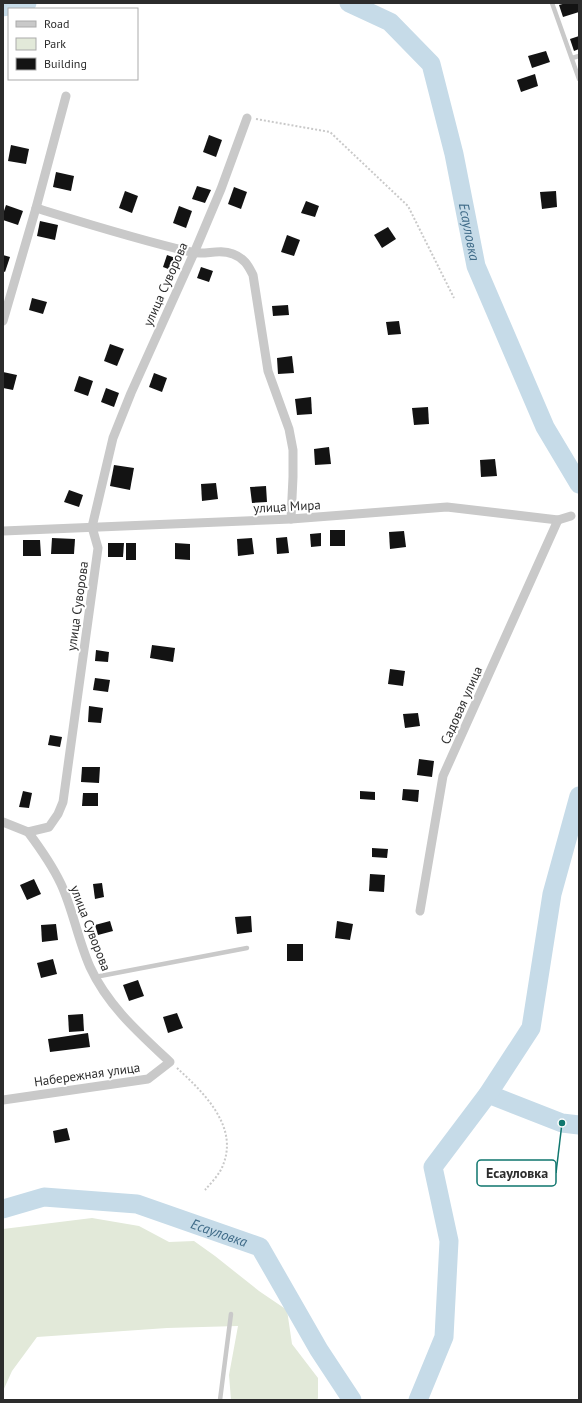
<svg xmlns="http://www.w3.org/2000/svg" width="582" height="1403" font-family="'PT Sans',sans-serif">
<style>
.green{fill:#e2e9d9}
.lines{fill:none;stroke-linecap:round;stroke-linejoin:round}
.river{stroke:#c6dbe8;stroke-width:19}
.building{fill:#131313}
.path{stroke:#c9c9c9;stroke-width:2;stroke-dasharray:2 2;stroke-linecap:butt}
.lane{stroke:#c9c9c9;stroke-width:4.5}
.street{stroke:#c9c9c9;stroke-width:9}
.labels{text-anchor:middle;stroke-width:4;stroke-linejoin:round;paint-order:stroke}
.street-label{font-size:13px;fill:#2c2c2c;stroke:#fff}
.water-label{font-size:14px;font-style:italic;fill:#3f6b88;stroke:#fff}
.leader{fill:none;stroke:#0f766e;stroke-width:1.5}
.callout-dot{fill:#0f766e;stroke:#fff;stroke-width:1.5}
.callout{fill:#fff;stroke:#0f766e;stroke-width:1.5}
.callout-label{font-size:14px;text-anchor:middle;font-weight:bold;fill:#2c2c2c}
</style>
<rect width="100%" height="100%" fill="#fff"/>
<polygon class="green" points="92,1218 139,1226 169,1242 194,1241 215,1256 259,1291 287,1310 292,1344 318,1378 318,1398 317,1400 231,1400 229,1375 238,1326 167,1328 37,1337 12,1371 3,1391 3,1229"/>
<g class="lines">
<g class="river">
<path id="s1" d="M349,3L390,22L431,64L454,154L476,266L545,427L579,484"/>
<polyline points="3,7 27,3"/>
<polyline points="488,1094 562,1123 579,1125"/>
<path id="s2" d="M3,1209L44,1197L137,1204L260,1247L319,1350L352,1400"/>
<polyline points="418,1400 444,1337 449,1241 433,1167 488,1094 531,1028 552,894 579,796"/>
</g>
</g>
<g class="building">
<polygon points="566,3 578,3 579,12 563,17 559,5"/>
<polygon points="579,36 579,49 574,51 570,39"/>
<polygon points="546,51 550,62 532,68 528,56"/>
<polygon points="535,74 538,86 521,92 517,80"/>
<polygon points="209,135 222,140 216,157 203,152"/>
<polygon points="11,145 29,149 26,164 8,161"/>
<polygon points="56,172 74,176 71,191 53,187"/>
<polygon points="197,186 211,190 205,203 192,199"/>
<polygon points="234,187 247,192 241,209 228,204"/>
<polygon points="125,191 138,196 132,213 119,208"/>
<polygon points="556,191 557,207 542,209 540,192"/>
<polygon points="306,201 319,206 315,217 301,213"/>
<polygon points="6,205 23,211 18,225 3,220 3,214"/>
<polygon points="179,206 192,211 186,228 173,223"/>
<polygon points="40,221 58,225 55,240 37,236"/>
<polygon points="388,227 396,239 382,248 374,235"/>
<polygon points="287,235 300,240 294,256 281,252"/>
<polygon points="3,255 10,257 5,272 3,271"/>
<polygon points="167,255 181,260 176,272 163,267"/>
<polygon points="201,267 213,271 209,282 197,278"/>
<polygon points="32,298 47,302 43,314 29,310"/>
<polygon points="288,305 289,315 273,316 272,306"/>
<polygon points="399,321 401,334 388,335 386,322"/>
<polygon points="110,344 124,349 117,366 104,361"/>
<polygon points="292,356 294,373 278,374 277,358"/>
<polygon points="3,372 17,375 13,390 3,388"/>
<polygon points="154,373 167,378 162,392 149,387"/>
<polygon points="79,376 93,381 88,396 74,391"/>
<polygon points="106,388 119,393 114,407 101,402"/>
<polygon points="311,397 312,414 297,415 295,399"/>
<polygon points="428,407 429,424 414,425 412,408"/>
<polygon points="329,447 331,464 315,465 314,449"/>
<polygon points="495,459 497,476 481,477 480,460"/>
<polygon points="114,465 134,468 130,490 110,486"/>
<polygon points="216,483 218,499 202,501 201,484"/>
<polygon points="266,486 267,502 252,503 250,487"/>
<polygon points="69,490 83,495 79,507 64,502"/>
<rect x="330" y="530" width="15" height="16"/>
<polygon points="404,531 406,547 390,549 389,532"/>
<polygon points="321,533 321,546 311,547 310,534"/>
<polygon points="287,537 289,553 277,554 276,538"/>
<polygon points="52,538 75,539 74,554 51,554"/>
<polygon points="252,538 254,554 238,556 237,539"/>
<polygon points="23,540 40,540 41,556 23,556"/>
<polygon points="108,543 124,543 123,557 108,557"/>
<rect x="126" y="543" width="10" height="17"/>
<polygon points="175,543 190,544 190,560 175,559"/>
<polygon points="152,645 175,648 173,662 150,658"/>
<polygon points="96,650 109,652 108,662 95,661"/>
<polygon points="390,669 405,671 403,686 388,684"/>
<polygon points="95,678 110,680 108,692 93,690"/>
<polygon points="89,706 103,708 101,723 88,722"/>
<polygon points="418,713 420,726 405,728 403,714"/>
<polygon points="50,735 62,737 60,747 48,745"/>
<polygon points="419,759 434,761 432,777 417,775"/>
<polygon points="82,767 100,767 99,783 81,782"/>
<polygon points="403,789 419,790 418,802 402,800"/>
<polygon points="23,791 32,793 29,808 19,807"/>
<polygon points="360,791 375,792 375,800 360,799"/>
<polygon points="83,793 98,793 98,806 82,806"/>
<polygon points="372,848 388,849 387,858 372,857"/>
<polygon points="370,874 385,875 384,892 369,891"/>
<polygon points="34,879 41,894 27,900 20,885"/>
<polygon points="102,883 104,897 95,899 93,884"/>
<polygon points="251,916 252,932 237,934 235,917"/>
<polygon points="110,921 113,931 98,935 95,925"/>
<polygon points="337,921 353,924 350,940 335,938"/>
<polygon points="56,924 58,940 42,942 41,925"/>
<rect x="287" y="944" width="16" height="17"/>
<polygon points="53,959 57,974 41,978 37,963"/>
<polygon points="138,980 144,996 129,1001 123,985"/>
<polygon points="177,1013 183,1028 168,1033 163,1017"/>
<polygon points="83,1014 84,1031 69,1032 68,1015"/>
<polygon points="88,1033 90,1047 50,1052 48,1039"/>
<polygon points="67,1128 70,1140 55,1143 53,1131"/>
</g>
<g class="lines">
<g class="path">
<polyline points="256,119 330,132 408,206 454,298"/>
<path d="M177,1068C203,1092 239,1126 223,1165C220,1174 211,1183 205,1190"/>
</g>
<g class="lane">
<polyline points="552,3 579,79"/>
<polyline points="572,58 579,56"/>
<polyline points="95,977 247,948"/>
<polyline points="220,1400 231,1314"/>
</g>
<g class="street">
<path d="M36,208C88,224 139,240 191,252C205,256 218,248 233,254C244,258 248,265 253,275L268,371L289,429L293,450V477L291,519"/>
<polyline points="3,321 36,208 66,96"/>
<polyline points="3,531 291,519 447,507 558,520 571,516"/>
<polyline points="3,822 28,832"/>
<polyline points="28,832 49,827 58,814 63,802 98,548 92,527 113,438 131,393 194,253 221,189 247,118"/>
<polyline points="420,911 443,776 558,520"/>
<path d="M3,1100L148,1079L170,1062C139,1033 108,1006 90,967C78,940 73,910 61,884C52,865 40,848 28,832"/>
</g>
</g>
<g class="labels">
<g class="street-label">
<text transform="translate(165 284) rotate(-66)" y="5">улица Суворова</text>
<text transform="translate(287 506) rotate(-3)" y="5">улица Мира</text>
<text transform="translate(77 606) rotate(-82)" y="5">улица Суворова</text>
<text transform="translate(461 705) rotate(-66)" y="5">Садовая улица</text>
<text transform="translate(91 928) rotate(69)" y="5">улица Суворова</text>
<text transform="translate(87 1074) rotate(-8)" y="5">Набережная улица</text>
</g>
<g class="water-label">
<text dy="5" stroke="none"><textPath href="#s1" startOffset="276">Есауловка</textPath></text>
<text dy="5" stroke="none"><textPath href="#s2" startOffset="223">Есауловка</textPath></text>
</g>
</g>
<path class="leader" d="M562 1123L556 1173"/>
<circle class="callout-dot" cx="562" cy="1123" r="4"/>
<rect class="callout" x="477" y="1160" width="79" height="26" rx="4"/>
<g class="callout-label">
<text x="517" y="1178">Есауловка</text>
</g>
<rect width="582" height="1403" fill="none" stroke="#2c2c2c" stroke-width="8"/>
<rect x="8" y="8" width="130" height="72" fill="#ffffff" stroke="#ababab"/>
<rect x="16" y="21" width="20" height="6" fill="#c9c9c9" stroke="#ababab"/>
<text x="44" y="28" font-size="12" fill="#2c2c2c">Road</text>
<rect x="16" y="38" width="20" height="12" fill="#e2e9d9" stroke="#ababab"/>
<text x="44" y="48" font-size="12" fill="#2c2c2c">Park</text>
<rect x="16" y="58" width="20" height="12" fill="#131313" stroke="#ababab"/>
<text x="44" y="68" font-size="12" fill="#2c2c2c">Building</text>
</svg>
